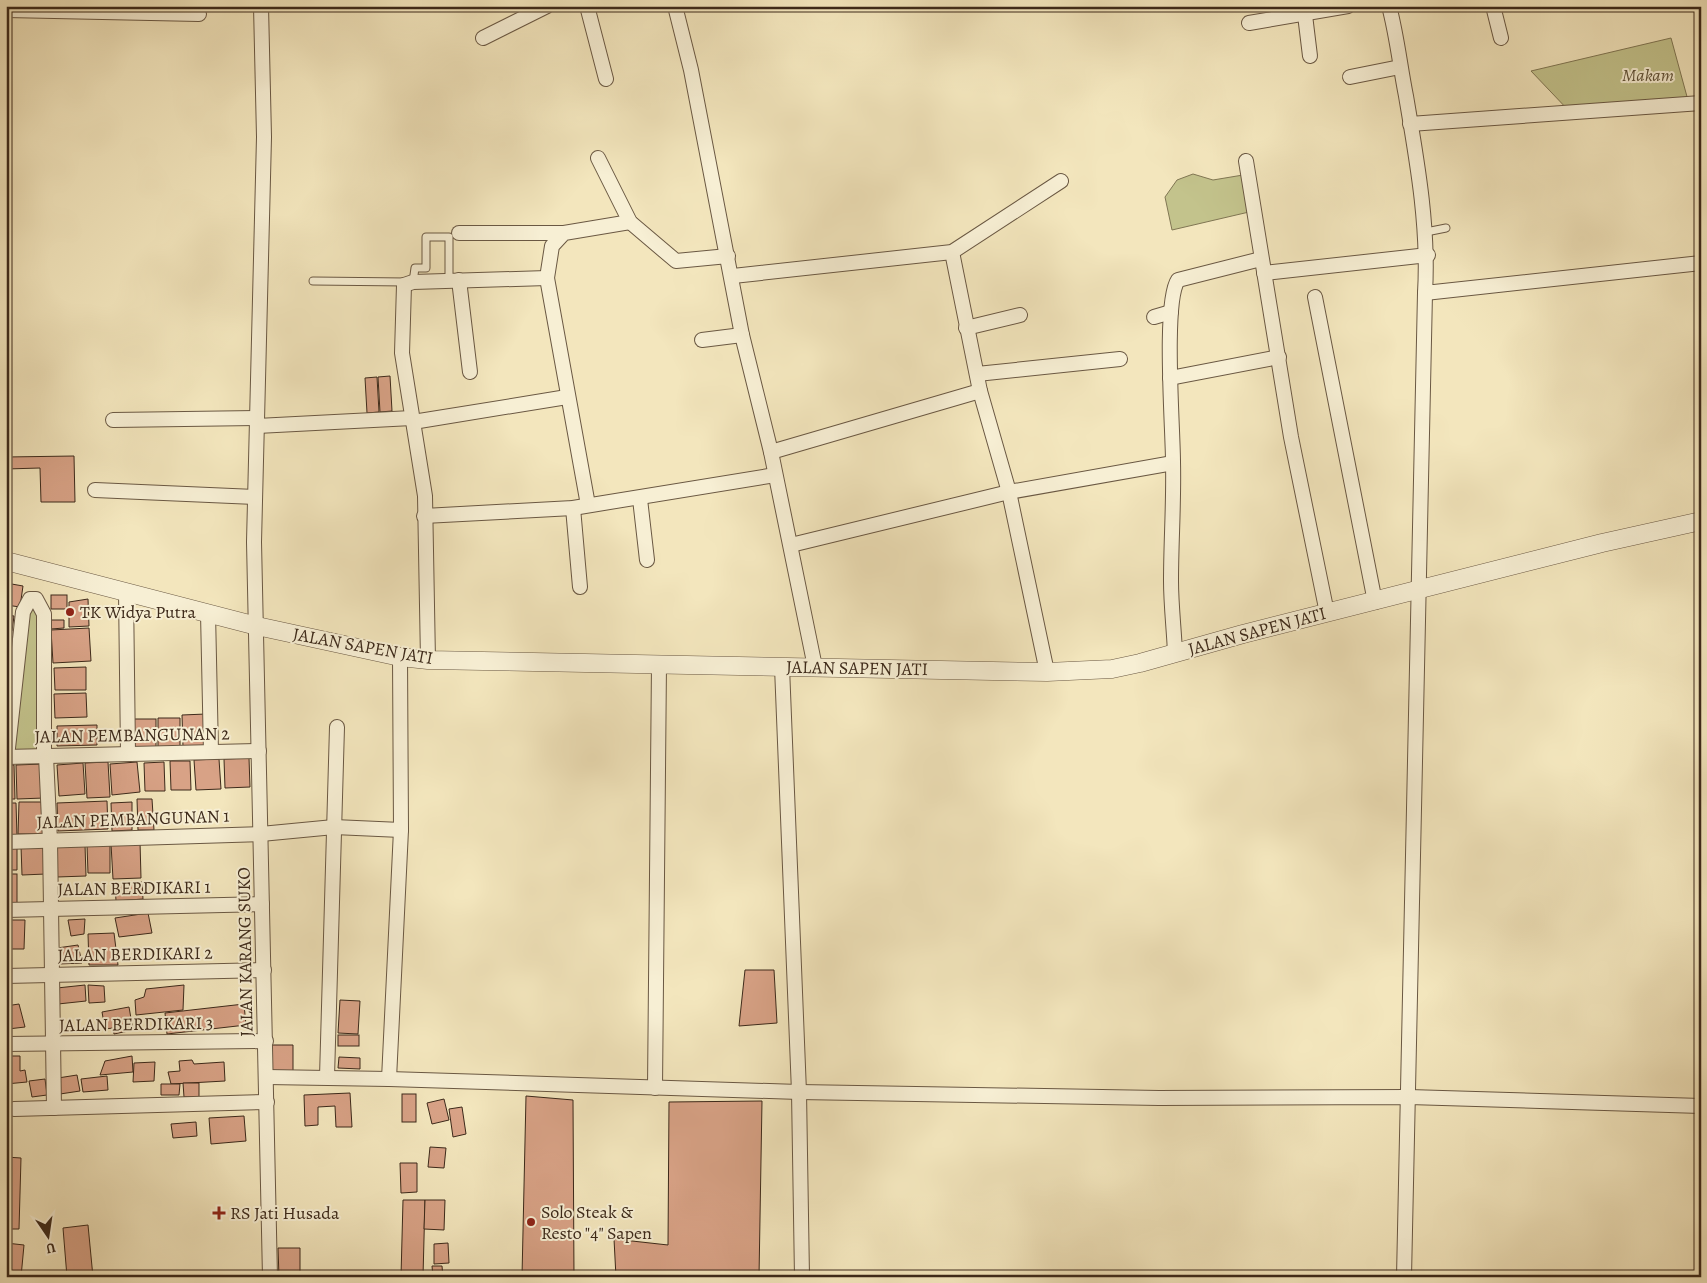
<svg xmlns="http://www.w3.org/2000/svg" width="1707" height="1283" font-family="Alegreya,serif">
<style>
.green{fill:#c3c38c;stroke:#807653}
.building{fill:#d8a286;stroke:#3c291a}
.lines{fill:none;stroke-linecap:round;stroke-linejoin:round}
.service-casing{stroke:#6a5843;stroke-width:9}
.minor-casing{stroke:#6a5843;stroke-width:16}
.tertiary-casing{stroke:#6a5843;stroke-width:19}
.service{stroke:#f7efd4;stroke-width:7}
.minor{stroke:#f7efd4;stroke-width:14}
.tertiary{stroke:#f7efd4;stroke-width:18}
.poi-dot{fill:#8f2418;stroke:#f7efd4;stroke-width:2}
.labels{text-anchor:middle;stroke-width:4;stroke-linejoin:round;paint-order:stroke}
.park-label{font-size:18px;font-style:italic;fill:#5e5036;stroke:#f7efd4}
.poi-label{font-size:18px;fill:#3c291a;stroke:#f7efd4;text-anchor:start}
.street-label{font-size:18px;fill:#3c291a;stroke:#f7efd4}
</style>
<rect width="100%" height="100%" fill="#f3e6bd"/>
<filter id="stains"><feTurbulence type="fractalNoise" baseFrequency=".004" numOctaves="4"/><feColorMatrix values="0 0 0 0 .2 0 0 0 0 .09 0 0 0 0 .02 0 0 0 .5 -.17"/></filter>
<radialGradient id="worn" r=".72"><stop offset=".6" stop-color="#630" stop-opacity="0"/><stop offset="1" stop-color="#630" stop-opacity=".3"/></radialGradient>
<g class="green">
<polygon points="1671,38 1689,104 1570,112 1531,71"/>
<polygon points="1193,174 1213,180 1243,175 1249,212 1172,230 1165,197 1177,180"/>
<polygon points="28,606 39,607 40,751 12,752"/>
</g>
<g class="building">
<polygon points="390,376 392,411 380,412 378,377"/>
<polygon points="377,377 379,412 367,413 365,378"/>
<polygon points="74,456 75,502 41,502 40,468 6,469 6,457"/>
<polygon points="6,583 23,586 20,607 6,605"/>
<rect x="51" y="595" width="16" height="14"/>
<polygon points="88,599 89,626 69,627 69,602"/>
<polygon points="6,615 14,616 12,631 6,630"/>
<polygon points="51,620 64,620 64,628 51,629"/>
<polygon points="89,628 91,661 53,663 51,630"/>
<polygon points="6,636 13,637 11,653 6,652"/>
<polygon points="6,656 12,657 9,677 6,676"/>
<polygon points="86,667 86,690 55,690 54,668"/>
<polygon points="86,693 87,717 55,718 54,694"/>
<polygon points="206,714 207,746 183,747 182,715"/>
<polygon points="158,718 180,718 180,746 158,747"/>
<rect x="134" y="719" width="22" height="28"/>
<polygon points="97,725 97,745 57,746 57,726"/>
<polygon points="249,758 250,787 225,788 224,759"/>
<polygon points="219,759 221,789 196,790 194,760"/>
<polygon points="170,761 190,761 191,790 171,790"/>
<polygon points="108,762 110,797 87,798 85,763"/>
<polygon points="137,762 140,792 112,795 110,764"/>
<polygon points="164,762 165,791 145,791 144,763"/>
<polygon points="83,763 85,794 59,796 57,765"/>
<polygon points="43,764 44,798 17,799 16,765"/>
<polygon points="6,765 14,765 15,799 6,799"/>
<polygon points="137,799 152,799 154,830 138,830"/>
<polygon points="107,801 108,829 58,831 57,803"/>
<polygon points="19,802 44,802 44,834 18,834"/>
<polygon points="132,802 132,830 112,831 111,803"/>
<polygon points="6,803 16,803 17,836 6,837"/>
<polygon points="140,842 141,878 113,879 111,844"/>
<polygon points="85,845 86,876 57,877 56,847"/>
<polygon points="87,845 110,845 110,873 88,873"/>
<polygon points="17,846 17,870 6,870 6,847"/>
<polygon points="21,846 45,846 46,874 22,875"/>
<rect x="6" y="874" width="11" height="32"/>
<polygon points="142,882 143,899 116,901 115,884"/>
<polygon points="148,913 152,933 119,937 115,918"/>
<polygon points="85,919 84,934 71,936 68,920"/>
<polygon points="6,920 25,920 24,949 6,949"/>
<polygon points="114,933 118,965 89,965 88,934"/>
<polygon points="78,945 82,963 59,964 57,948"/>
<polygon points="745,970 774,970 777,1023 739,1026"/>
<polygon points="85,985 86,1001 58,1004 57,988"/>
<polygon points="88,985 104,986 105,1002 89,1003"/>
<polygon points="184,985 183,1010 136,1015 135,1000 144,997 146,989"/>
<polygon points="340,1000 360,1001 358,1034 338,1033"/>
<polygon points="19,1004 25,1027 8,1029 6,1006"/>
<polygon points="244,1004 246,1025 167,1034 165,1013"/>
<polygon points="129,1007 133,1030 114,1034 113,1028 105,1029 102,1012"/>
<rect x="338" y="1035" width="21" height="11"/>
<polygon points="271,1045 293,1045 293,1073 270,1073"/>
<polygon points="6,1056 20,1056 20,1071 25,1070 27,1082 6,1084"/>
<polygon points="132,1056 133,1072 100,1075 105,1061"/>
<polygon points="339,1057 360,1058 360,1069 338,1068"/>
<polygon points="192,1060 194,1064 224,1062 225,1081 171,1084 168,1072 180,1071 179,1061"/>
<polygon points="155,1062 154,1081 133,1082 134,1063"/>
<polygon points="77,1075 80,1091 60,1094 58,1078"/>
<polygon points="107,1076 108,1090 83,1092 81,1079"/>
<polygon points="45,1079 47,1095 32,1097 29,1081"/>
<polygon points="183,1083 199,1083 199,1097 184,1097"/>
<polygon points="161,1084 180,1084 179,1095 161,1095"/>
<polygon points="350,1093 352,1127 336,1127 335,1106 318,1107 318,1125 305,1126 304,1095"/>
<rect x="402" y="1094" width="14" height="28"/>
<polygon points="526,1096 573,1100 574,1277 522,1277"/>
<polygon points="444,1099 449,1120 432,1124 427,1103"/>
<polygon points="762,1101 759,1277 616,1277 614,1239 668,1245 669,1102"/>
<polygon points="462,1107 466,1134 453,1137 449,1109"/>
<polygon points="244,1116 246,1141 211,1144 209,1118"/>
<polygon points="196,1122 197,1136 173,1138 171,1124"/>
<polygon points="430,1147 446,1148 444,1168 428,1167"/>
<polygon points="6,1157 21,1158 19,1229 6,1229"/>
<polygon points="400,1163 417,1163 417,1192 401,1193"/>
<polygon points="403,1200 425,1200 423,1277 401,1277"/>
<polygon points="425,1200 445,1200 444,1230 424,1229"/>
<polygon points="88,1225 93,1277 67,1277 63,1228"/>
<polygon points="6,1243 24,1245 21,1277 6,1277"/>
<polygon points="448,1243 449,1263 434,1264 434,1244"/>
<polygon points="278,1248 300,1248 300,1277 279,1277"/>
<polygon points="432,1266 442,1266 443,1277 433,1277"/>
</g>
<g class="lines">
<g class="service-casing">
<g id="service">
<polyline points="1426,232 1446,228"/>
<polyline points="313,281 406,282"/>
<polyline points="413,282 415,268 426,268 426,237 449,237 449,281"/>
</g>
</g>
<g class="minor-casing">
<g id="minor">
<polyline points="261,6 264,137 254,542 270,1277"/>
<polyline points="587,6 606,79"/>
<polyline points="675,6 691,70 742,335 771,452 815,667"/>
<path d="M1389,6C1397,36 1400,66 1406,96C1417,161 1429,227 1425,293L1701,263"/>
<polyline points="1493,6 1501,38"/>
<polyline points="6,10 199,14"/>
<polyline points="1305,15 1310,56"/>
<polyline points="1249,23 1348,6"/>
<polyline points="483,38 547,6"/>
<polyline points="1350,77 1400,67"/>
<polyline points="1410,124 1701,103"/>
<polyline points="598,158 630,222 676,261 728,256"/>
<polyline points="1246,161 1291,437 1327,613"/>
<polyline points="459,233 564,233"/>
<polyline points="952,252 980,391 1009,492 1047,672"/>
<polyline points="1264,273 1428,255"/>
<polyline points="733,276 952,252 1061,181"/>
<polyline points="459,280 470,372"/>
<polyline points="1315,297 1375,602"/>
<polyline points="1154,317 1171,312"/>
<polyline points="966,328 1020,315"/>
<polyline points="702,340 742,335"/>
<polyline points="977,374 1120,359"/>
<polyline points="1170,378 1279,357"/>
<polyline points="113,420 257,418"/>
<polyline points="413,422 567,397"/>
<polyline points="257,426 412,418"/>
<polyline points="771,452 980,391"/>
<polyline points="95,490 255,497"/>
<polyline points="640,499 647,560"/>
<polyline points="588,505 547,278 552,246 564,233 630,222"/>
<polyline points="573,508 580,587"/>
<polyline points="424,516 573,508 775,475"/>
<polyline points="791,545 1009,492 1173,463"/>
<polyline points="126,592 128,754"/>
<polyline points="208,613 211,752"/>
<path d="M1175,653C1174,629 1171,605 1171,581C1171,541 1174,502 1173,462C1173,429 1163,302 1178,280L1261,259"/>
<polyline points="428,660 425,496 402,353 404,285 413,282 547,278"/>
<polyline points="782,667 799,1092 802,1277"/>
<polyline points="46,756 50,841 54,1108"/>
<polyline points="6,757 259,751"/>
<polyline points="7,757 23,612 30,599 36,599 44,614 44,756"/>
<polyline points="6,842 261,834 334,827 401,830"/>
<polyline points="6,910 262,904"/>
<polyline points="6,976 264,970"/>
<polyline points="6,1044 266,1041"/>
<polyline points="267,1077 389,1079 799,1092 1159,1098 1409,1097 1701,1106"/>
<polyline points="327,1077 337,727"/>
<polyline points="389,1079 401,830 400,657"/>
<polyline points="655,1088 659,664"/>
<polyline points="14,1109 267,1102"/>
<polyline points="1404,1277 1425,293"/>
</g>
</g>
<g class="tertiary-casing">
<polyline id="tertiary" points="6,561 257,626 400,657 428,660 1047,672 1112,669 1140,663 1243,634 1602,543 1701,521"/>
</g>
<use href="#service" class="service"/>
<use href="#minor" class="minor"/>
<use href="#tertiary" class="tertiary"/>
</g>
<g class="poi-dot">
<circle cx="70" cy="612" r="5"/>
<path d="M216.5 1205.5h5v5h5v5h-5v5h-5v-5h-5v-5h5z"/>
<circle cx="531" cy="1222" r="5"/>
</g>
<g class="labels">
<g class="park-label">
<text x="1648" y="81">Makam</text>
</g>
<g class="poi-label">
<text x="80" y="618">TK Widya Putra</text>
<text x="541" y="1218">Solo Steak &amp;<tspan x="541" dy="21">Resto "4" Sapen</tspan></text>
<text x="230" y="1219">RS Jati Husada</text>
</g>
<g class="street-label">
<text transform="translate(1257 631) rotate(-15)" y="6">JALAN SAPEN JATI</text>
<text transform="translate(363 646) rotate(10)" y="6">JALAN SAPEN JATI</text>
<text transform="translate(857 668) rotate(1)" y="6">JALAN SAPEN JATI</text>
<text transform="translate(132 735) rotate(-1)" y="6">JALAN PEMBANGUNAN 2</text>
<text transform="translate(133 819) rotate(-2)" y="6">JALAN PEMBANGUNAN 1</text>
<text transform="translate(134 888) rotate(-1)" y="6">JALAN BERDIKARI 1</text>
<text transform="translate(245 952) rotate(-91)" y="6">JALAN KARANG SUKO</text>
<text transform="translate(135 954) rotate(-1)" y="6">JALAN BERDIKARI 2</text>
<text transform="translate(136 1024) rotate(-1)" y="6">JALAN BERDIKARI 3</text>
</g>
</g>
<rect width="1707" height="1283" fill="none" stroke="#f3e6bd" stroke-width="25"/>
<rect x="8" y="8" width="1692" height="1268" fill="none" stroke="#3c291a" stroke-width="2.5"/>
<rect x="12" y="12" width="1682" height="1258" fill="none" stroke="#3c291a"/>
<g transform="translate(48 1236) rotate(167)" stroke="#f7efd4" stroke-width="4" paint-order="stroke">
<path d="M0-4L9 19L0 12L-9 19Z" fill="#3c291a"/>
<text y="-8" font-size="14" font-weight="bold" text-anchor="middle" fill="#3c291a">U</text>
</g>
<rect width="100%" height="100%" filter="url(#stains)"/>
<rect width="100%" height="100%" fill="url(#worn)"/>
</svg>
